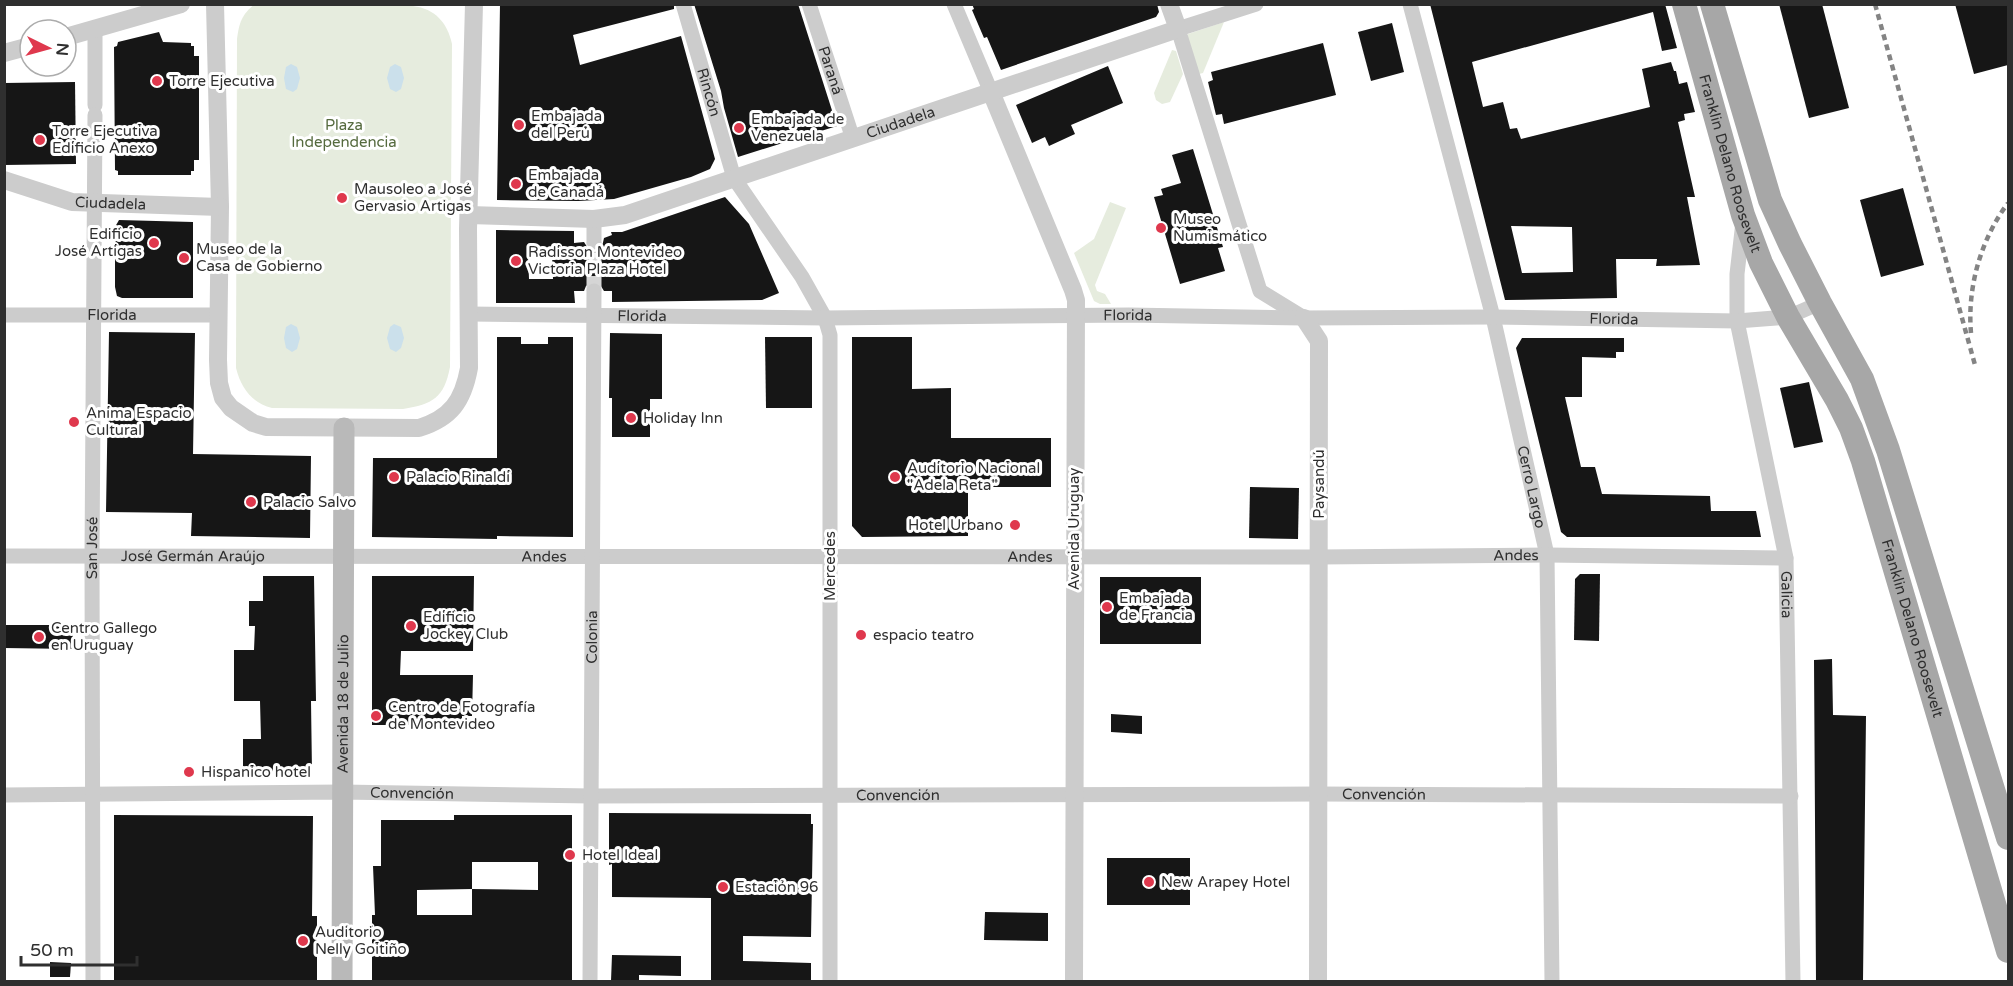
<svg xmlns="http://www.w3.org/2000/svg" width="2013" height="986" font-family="'Varela Round',sans-serif">
<style>
.green{fill:#e6ecde}
.water{fill:#cbe0eb}
.building{fill:#161616;fill-rule:evenodd}
.lines{fill:none;stroke-linecap:round;stroke-linejoin:round}
.minor-tunnel{stroke:#d5d5d5;stroke-width:15;stroke-dasharray:15 8;stroke-linecap:butt}
.minor{stroke:#ccc;stroke-width:15}
.tertiary{stroke:#ccc;stroke-width:18}
.secondary{stroke:#b9b9b9;stroke-width:21}
.primary{stroke:#a7a7a7;stroke-width:24}
.rail{stroke:#848484;stroke-width:4.5;stroke-dasharray:6 4.5;stroke-linecap:butt}
.poi-dot{fill:#df384d;stroke:#fff;stroke-width:2}
.labels{text-anchor:middle;stroke-width:6;stroke-linejoin:round;paint-order:stroke}
.street-label{font-size:15px;fill:#2f2f2f;stroke:#fff}
.poi-label{font-size:15px;fill:#2f2f2f;stroke:#fff;text-anchor:start}
.park-label{font-size:15px;fill:#556a3e;stroke:#fff}
</style>
<rect width="100%" height="100%" fill="#fff"/>
<g class="green">
<path d="M255,4L413,6C435,9 447,22 452,44L450,367C444,398 433,404 403,409L272,408C252,403 241,388 236,368L237,39C239,23 242,14 255,4Z"/>
<polygon points="1224,22 1203,73 1199,74 1187,36 1188,34"/>
<polygon points="1172,50 1176,51 1183,74 1170,102 1162,104 1156,100 1154,93"/>
<polygon points="1110,202 1126,208 1095,285 1097,291 1105,294 1111,304 1100,304 1094,301 1074,253 1094,239"/>
</g>
<g class="water">
<polygon points="291,64 297,67 300,78 297,89 293,92 286,89 284,78 286,67"/>
<polygon points="395,64 401,67 404,78 401,89 396,92 390,89 387,78 390,67"/>
<polygon points="291,324 297,327 300,338 297,349 292,352 286,348 284,338 286,327"/>
<polygon points="394,324 401,327 404,338 401,348 396,352 390,349 387,338 390,327"/>
</g>
<g class="building">
<polygon points="500,4 674,4 674,9 573,35 580,65 681,36 715,159 710,169 691,177 614,199 578,201 497,200"/>
<polygon points="694,4 798,4 837,126 738,157 724,108 721,91"/>
<polygon points="972,4 1157,4 1159,12 1156,17 1001,70 987,37 984,38 972,10 974,9"/>
<path d="M1430,4H1665L1677,48L1662,51L1653,12L1472,62L1483,107L1503,102L1510,129L1517,128L1521,139L1650,107L1642,69L1671,62L1674,71H1676L1679,84L1687,82L1695,112L1684,114L1685,120L1678,122L1695,197H1687L1700,265L1656,266L1657,259H1616L1617,298L1505,300ZM1511,226L1572,227L1573,272L1522,273Z"/>
<polygon points="1779,4 1822,4 1849,108 1809,118"/>
<polygon points="1955,4 2008,4 2008,65 1974,74"/>
<polygon points="1392,23 1404,72 1371,81 1358,32"/>
<polygon points="159,32 163,42 191,43 191,46 194,46 194,56 199,56 199,160 194,160 194,171 191,171 191,175 118,175 118,171 115,170 114,47 117,46 118,42"/>
<polygon points="1323,43 1336,95 1224,124 1222,114 1216,115 1208,82 1213,80 1211,72"/>
<polygon points="1108,66 1123,103 1071,125 1075,134 1049,146 1045,137 1032,143 1016,105"/>
<polygon points="75,82 76,164 4,165 4,83"/>
<polygon points="1193,149 1223,247 1218,248 1225,271 1180,284 1154,197 1163,195 1161,189 1181,183 1172,155"/>
<polygon points="1903,188 1924,265 1881,277 1860,200"/>
<path d="M725,197L749,224L779,293L762,300L612,302V291H604L599,283L593,281L586,286L584,291H574L575,303H496V230L574,231V243L584,242L589,250L595,252L602,247L604,238L612,235L611,232H622ZM528,254H552L553,279H529Z"/>
<polygon points="119,220 193,222 193,298 122,298 117,296 115,287 115,227"/>
<polygon points="109,332 195,333 193,454 311,456 310,538 191,536 192,513 106,512"/>
<polygon points="610,333 662,334 662,399 650,399 650,437 612,437 612,398 609,398"/>
<polygon points="497,337 521,337 521,344 548,344 548,337 573,337 573,537 497,536 497,539 372,537 373,458 497,458"/>
<polygon points="765,337 812,337 812,408 766,408"/>
<polygon points="852,337 912,337 912,389 951,388 951,438 1051,438 1051,487 968,487 968,536 862,537 852,526"/>
<polygon points="1522,338 1624,338 1624,352 1616,352 1616,358 1582,357 1582,397 1565,397 1581,467 1595,467 1602,494 1710,496 1711,511 1756,511 1761,537 1567,537 1561,532 1516,348"/>
<polygon points="1809,382 1823,442 1794,448 1780,388"/>
<polygon points="1250,487 1299,488 1298,539 1249,538"/>
<polygon points="1580,574 1600,574 1599,641 1574,640 1575,579"/>
<polygon points="263,576 314,576 316,701 311,701 312,772 243,773 243,739 261,739 260,701 234,701 234,650 254,650 255,626 249,626 249,601 263,601"/>
<polygon points="372,576 474,576 473,651 401,651 400,675 473,675 472,716 462,716 462,725 372,725"/>
<rect x="1100" y="577" width="101" height="67"/>
<polygon points="4,625 73,625 73,649 4,648"/>
<polygon points="1832,659 1833,715 1866,716 1863,981 1816,981 1814,660"/>
<polygon points="1111,714 1142,716 1142,734 1111,732"/>
<polygon points="609,813 811,814 811,824 813,824 811,937 743,936 743,961 811,963 811,981 711,981 711,898 612,897 612,864 609,865"/>
<polygon points="114,815 313,816 312,916 317,916 317,981 114,981"/>
<path d="M454,815H572V981H372V915H375L373,866H381V820H454ZM472,862H538V890L472,889ZM472,889V915H417V890Z"/>
<rect x="1107" y="858" width="83" height="47"/>
<polygon points="985,912 1048,913 1048,941 984,940"/>
<polygon points="612,955 681,956 681,976 639,975 639,981 611,981"/>
<polygon points="50,962 71,963 70,977 50,977"/>
</g>
<g class="lines">
<polyline class="minor-tunnel" points="594,291 594,242"/>
<g class="minor">
<path id="s1" d="M683,4L734,178L802,277L825,318L830,335V982"/>
<path id="s2" d="M809,4L853,139"/>
<polyline points="954,4 991,92"/>
<polyline points="1256,4 1178,29 1260,291 1304,318"/>
<path id="s3" d="M1410,4L1493,317L1547,555L1552,982"/>
<polyline points="95,105 95,29"/>
<path id="s4" d="M1743,222L1737,274V321L1786,558L1793,982"/>
<polyline points="594,242 594,219"/>
<path id="s5" d="M470,314L825,318L1129,315L1304,318L1493,317L1737,321L1788,317L1820,303"/>
<path id="s6" d="M4,315H219"/>
<path id="s7" d="M4,556L1319,557L1547,555L1786,558"/>
<path id="s8" d="M4,795L342,792L592,796L1318,794L1791,796"/>
<path id="s9" d="M93,982L92,557L95,115"/>
<path id="s10" d="M590,982L594,291"/>
</g>
<g class="tertiary">
<path d="M215,4L220,207L218,360L219,383L223,398L231,408L253,423L266,427L419,428C451,418 463,401 469,368L468,229L474,4"/>
<polyline points="66,37 181,4"/>
<polyline points="4,53 30,46"/>
<polyline points="991,92 1073,290 1076,300 1074,982"/>
<path id="s11" d="M4,180L72,202L220,207"/>
<path id="s12" d="M469,215L594,219L625,215L1178,29L1169,4"/>
<polyline points="1304,318 1319,341 1318,982"/>
</g>
<path class="secondary" id="s13" d="M342,982L344,428"/>
<g class="primary">
<path id="s14" d="M1684,4L1743,215L1761,263L1788,317L1837,400L1851,428L1863,461L2008,951"/>
<polyline points="1712,4 1770,200 1790,244 1820,303 1862,379 1888,450 2008,838"/>
</g>
<g class="rail">
<polyline points="1875,4 1975,365"/>
<path d="M1971,333C1967,287 1981,239 2008,203"/>
</g>
</g>
<g class="poi-dot">
<circle cx="157" cy="81" r="6"/>
<circle cx="519" cy="125" r="6"/>
<circle cx="739" cy="128" r="6"/>
<circle cx="40" cy="140" r="6"/>
<circle cx="516" cy="184" r="6"/>
<circle cx="342" cy="198" r="6"/>
<circle cx="1161" cy="228" r="6"/>
<circle cx="154" cy="243" r="6"/>
<circle cx="184" cy="258" r="6"/>
<circle cx="516" cy="261" r="6"/>
<circle cx="631" cy="418" r="6"/>
<circle cx="74" cy="422" r="6"/>
<circle cx="394" cy="477" r="6"/>
<circle cx="895" cy="477" r="6"/>
<circle cx="251" cy="502" r="6"/>
<circle cx="1015" cy="525" r="6"/>
<circle cx="1107" cy="607" r="6"/>
<circle cx="411" cy="626" r="6"/>
<circle cx="861" cy="635" r="6"/>
<circle cx="39" cy="637" r="6"/>
<circle cx="376" cy="716" r="6"/>
<circle cx="189" cy="772" r="6"/>
<circle cx="570" cy="855" r="6"/>
<circle cx="1149" cy="882" r="6"/>
<circle cx="723" cy="887" r="6"/>
<circle cx="303" cy="941" r="6"/>
</g>
<g class="labels">
<g class="street-label">
<text dy="5" stroke="none"><textPath href="#s2" startOffset="70">Paraná</textPath></text>
<text dy="5" stroke="none"><textPath href="#s1" startOffset="92">Rincón</textPath></text>
<text dy="5" stroke="none"><textPath href="#s12" startOffset="447">Ciudadela</textPath></text>
<text dy="5" stroke="none"><textPath href="#s14" startOffset="166">Franklin Delano Roosevelt</textPath></text>
<text dy="5" stroke="none"><textPath href="#s11" startOffset="110">Ciudadela</textPath></text>
<text dy="5" stroke="none"><textPath href="#s6" startOffset="108">Florida</textPath></text>
<text dy="5" stroke="none"><textPath href="#s5" startOffset="172">Florida</textPath></text>
<text dy="5" stroke="none"><textPath href="#s5" startOffset="658">Florida</textPath></text>
<text dy="5" stroke="none"><textPath href="#s5" startOffset="1144">Florida</textPath></text>
<text transform="translate(1319 484) rotate(-90)" y="5">Paysandú</text>
<text dy="5" stroke="none"><textPath href="#s3" startOffset="498">Cerro Largo</textPath></text>
<text transform="translate(1074 529) rotate(-90)" y="5">Avenida Uruguay</text>
<text dy="5" stroke="none"><textPath href="#s9" startOffset="434">San José</textPath></text>
<text dy="5" stroke="none"><textPath href="#s7" startOffset="1512">Andes</textPath></text>
<text dy="5" stroke="none"><textPath href="#s7" startOffset="189">José Germán Araújo</textPath></text>
<text dy="5" stroke="none"><textPath href="#s7" startOffset="540">Andes</textPath></text>
<text dy="5" stroke="none"><textPath href="#s7" startOffset="1026">Andes</textPath></text>
<text transform="translate(830 566) rotate(-90)" y="5">Mercedes</text>
<text dy="5" stroke="none"><textPath href="#s4" startOffset="378">Galicia</textPath></text>
<text dy="5" stroke="none"><textPath href="#s14" startOffset="668">Franklin Delano Roosevelt</textPath></text>
<text dy="5" stroke="none"><textPath href="#s10" startOffset="345">Colonia</textPath></text>
<text dy="5" stroke="none"><textPath href="#s13" startOffset="278">Avenida 18 de Julio</textPath></text>
<text dy="5" stroke="none"><textPath href="#s8" startOffset="408">Convención</textPath></text>
<text dy="5" stroke="none"><textPath href="#s8" startOffset="1380">Convención</textPath></text>
<text dy="5" stroke="none"><textPath href="#s8" startOffset="894">Convención</textPath></text>
</g>
<g class="poi-label">
<text x="169" y="86">Torre Ejecutiva</text>
<text x="531" y="121">Embajada<tspan x="531" dy="17">del Perú</tspan></text>
<text x="751" y="124">Embajada de<tspan x="751" dy="17">Venezuela</tspan></text>
<text x="52" y="136">Torre Ejecutiva<tspan x="52" dy="17">Edificio Anexo</tspan></text>
<text x="528" y="180">Embajada<tspan x="528" dy="17">de Canadá</tspan></text>
<text x="354" y="194">Mausoleo a José<tspan x="354" dy="17">Gervasio Artigas</tspan></text>
<text x="1173" y="224">Museo<tspan x="1173" dy="17">Numismático</tspan></text>
<text x="142" y="239" text-anchor="end">Edificio<tspan x="142" dy="17">José Artigas</tspan></text>
<text x="196" y="254">Museo de la<tspan x="196" dy="17">Casa de Gobierno</tspan></text>
<text x="528" y="257">Radisson Montevideo<tspan x="528" dy="17">Victoria Plaza Hotel</tspan></text>
<text x="86" y="418">Anima Espacio<tspan x="86" dy="17">Cultural</tspan></text>
<text x="643" y="423">Holiday Inn</text>
<text x="907" y="473">Auditorio Nacional<tspan x="907" dy="17">"Adela Reta"</tspan></text>
<text x="406" y="482">Palacio Rinaldi</text>
<text x="263" y="507">Palacio Salvo</text>
<text x="1003" y="530" text-anchor="end">Hotel Urbano</text>
<text x="1119" y="603">Embajada<tspan x="1119" dy="17">de Francia</tspan></text>
<text x="423" y="622">Edificio<tspan x="423" dy="17">Jockey Club</tspan></text>
<text x="51" y="633">Centro Gallego<tspan x="51" dy="17">en Uruguay</tspan></text>
<text x="873" y="640">espacio teatro</text>
<text x="388" y="712">Centro de Fotografía<tspan x="388" dy="17">de Montevideo</tspan></text>
<text x="201" y="777">Hispanico hotel</text>
<text x="582" y="860">Hotel Ideal</text>
<text x="1161" y="887">New Arapey Hotel</text>
<text x="735" y="892">Estación 96</text>
<text x="315" y="937">Auditorio<tspan x="315" dy="17">Nelly Goitiño</tspan></text>
</g>
<g class="park-label">
<text x="344" y="130">Plaza<tspan x="344" dy="17">Independencia</tspan></text>
</g>
</g>
<rect width="2013" height="986" fill="none" stroke="#2f2f2f" stroke-width="12"/>
<g transform="translate(48 48) rotate(95)"><circle r="28" fill="#ffffff" stroke="#acacac" stroke-width="1.5"/>
<path d="M0-4.5L10 22L0 15L-10 22Z" fill="#df384d"/>
<text y="-9" font-size="16" font-weight="bold" text-anchor="middle" fill="#2f2f2f">N</text>
</g>
<path d="M21 956v9h116v-9" fill="none" stroke="#2f2f2f" stroke-width="3"/>
<text x="30" y="956" font-size="18" fill="#2f2f2f" stroke="#ffffff" stroke-width="4.5" paint-order="stroke">50 m</text>
</svg>
